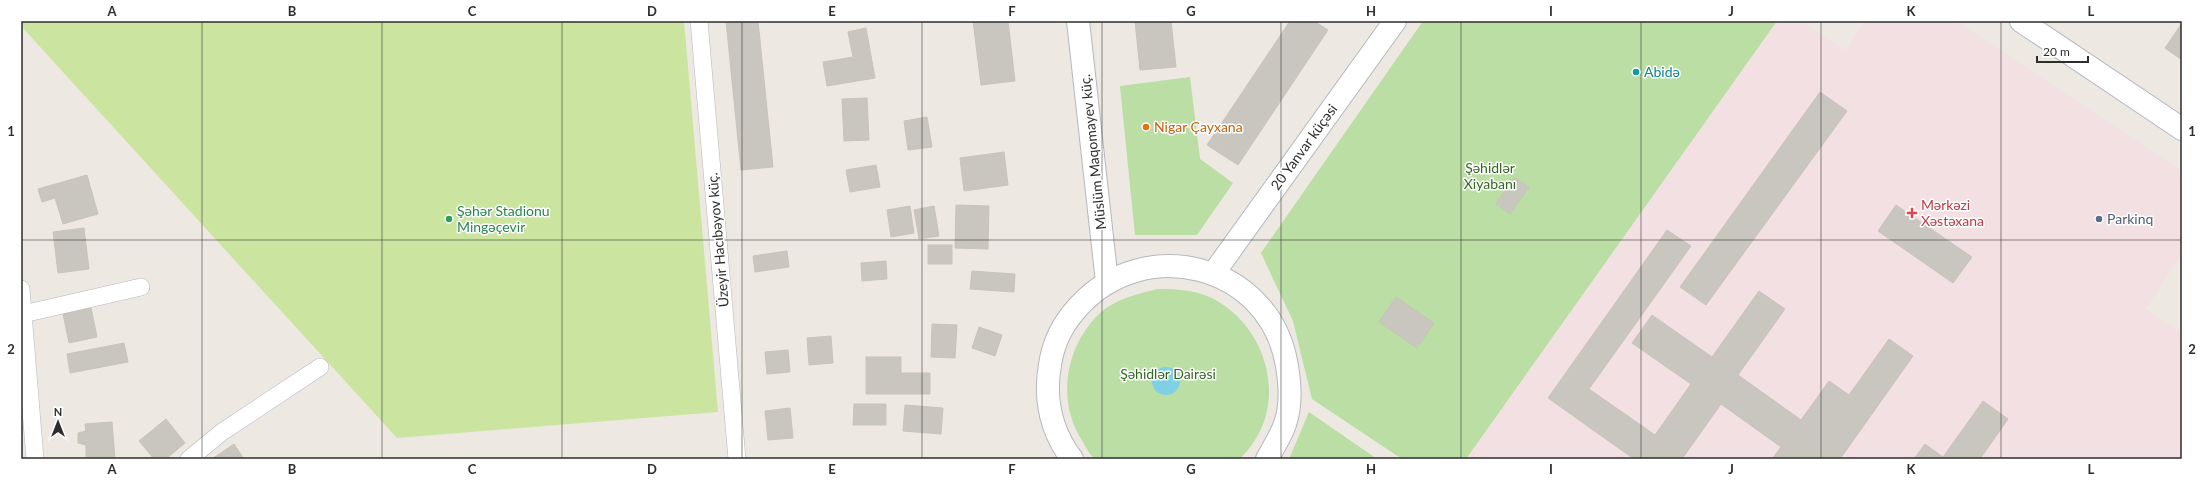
<svg xmlns="http://www.w3.org/2000/svg" width="2203" height="480" font-family="Lato,sans-serif">
<style>
.medical{fill:#f3e0e2}
.green{fill:#badea3}
.pitch{fill:#cbe5a0}
.water{fill:#7fcfe5}
.building{fill:#c9c6bf;stroke:#c9c3bb}
.lines{fill:none;stroke-linecap:round;stroke-linejoin:round}
.street-casing{stroke:#b5b7bf;stroke-width:18}
.secondary-casing{stroke:#b5b7bf;stroke-width:24}
.street{stroke:#fff;stroke-width:17}
.secondary{stroke:#fff;stroke-width:22}
.grid{fill:none;stroke:#2d2d2d;stroke-width:1;stroke-opacity:0.55}
.culture-dot{fill:#0f9aa8;stroke:#fff;stroke-width:1.5}
.food-dot{fill:#e8710a;stroke:#fff;stroke-width:1.5}
.health-dot{fill:#e0444e;stroke:#fff;stroke-width:1.5}
.leisure-dot{fill:#2e9e5b;stroke:#fff;stroke-width:1.5}
.service-dot{fill:#5c6f8a;stroke:#fff;stroke-width:1.5}
.labels{text-anchor:middle;stroke-width:3;stroke-linejoin:round;paint-order:stroke}
.culture-label{font-size:14px;fill:#0d838f;stroke:#fff;text-anchor:start}
.food-label{font-size:14px;fill:#c56008;stroke:#fff;text-anchor:start}
.street-label{font-size:14px;fill:#2d2d2d;stroke:#fff}
.park-label{font-size:14px;fill:#362;stroke:#fff}
.health-label{font-size:14px;fill:#be3a42;stroke:#fff;text-anchor:start}
.leisure-label{font-size:14px;fill:#27864d;stroke:#fff;text-anchor:start}
.service-label{font-size:14px;fill:#4e5e75;stroke:#fff;text-anchor:start}
.neatline{fill:none;stroke:#2d2d2d;stroke-width:1.5}
.grid-label{font-size:13px;text-anchor:middle;font-weight:bold;fill:#2d2d2d}
</style>
<rect width="100%" height="100%" fill="#ede8e1"/>
<polygon class="medical" points="1777,21 1800,21 1846,51 1865,21 1956,21 2182,171 2182,254 2146,309 2182,333 2182,459 1466,459"/>
<g class="green">
<polygon points="1423,21 1777,21 1466,459 1402,459 1312,399 1293,321 1261,253"/>
<polygon points="1190,77 1200,159 1233,183 1197,235 1135,235 1120,86"/>
<path d="M1157,289C1178,289 1200,290 1219,302C1264,329 1285,393 1255,440C1251,447 1245,453 1240,459H1095C1090,455 1086,448 1083,442C1056,402 1065,347 1099,314C1115,299 1137,294 1157,289Z"/>
<polygon points="1309,412 1377,459 1289,459"/>
</g>
<polygon class="pitch" points="21,21 684,21 718,412 397,438 21,26"/>
<circle class="water" cx="1166" cy="381" r="14"/>
<g class="building">
<polygon points="726,21 758,21 773,167 741,170"/>
<polygon points="973,21 1008,21 1015,81 981,85"/>
<polygon points="1135,21 1171,21 1176,67 1140,70"/>
<polygon points="1290,21 1314,21 1328,30 1238,165 1207,145"/>
<polygon points="2182,23 2182,60 2165,48"/>
<polygon points="866,28 875,78 827,86 823,62 853,57 848,32"/>
<polygon points="1820,92 1847,111 1706,305 1680,287"/>
<polygon points="867,98 869,140 844,141 842,99"/>
<polygon points="927,117 932,147 908,150 904,121"/>
<polygon points="1004,152 1008,185 964,191 960,158"/>
<polygon points="876,165 880,187 850,192 846,170"/>
<polygon points="87,175 98,214 63,224 55,198 42,202 38,189"/>
<polygon points="1514,177 1529,187 1510,214 1496,204"/>
<polygon points="956,205 989,206 988,249 955,248"/>
<polygon points="1896,205 1972,257 1953,283 1878,231"/>
<polygon points="910,206 914,233 891,237 887,210"/>
<polygon points="934,206 939,236 919,239 914,210"/>
<polygon points="84,228 89,269 58,273 53,232"/>
<polygon points="1667,230 1691,246 1589,389 1655,435 1691,384 1632,343 1652,315 1712,357 1759,291 1785,309 1738,375 1801,420 1829,381 1849,395 1889,339 1913,356 1840,459 1772,459 1781,447 1721,404 1682,459 1634,459 1548,398"/>
<rect x="928" y="245" width="24" height="19"/>
<polygon points="787,251 789,267 755,272 753,256"/>
<polygon points="886,261 887,279 862,281 861,263"/>
<polygon points="972,271 1015,274 1014,292 970,289"/>
<polygon points="1396,297 1434,323 1417,348 1379,322"/>
<polygon points="91,308 97,337 69,343 63,314"/>
<polygon points="932,324 957,325 955,358 931,357"/>
<polygon points="979,327 1002,335 995,356 972,348"/>
<polygon points="831,336 833,363 809,365 807,338"/>
<polygon points="124,343 128,362 70,373 67,354"/>
<polygon points="788,350 790,372 767,374 765,352"/>
<polygon points="866,357 901,357 901,373 930,373 930,394 866,394"/>
<polygon points="1983,401 2008,419 1980,459 1914,459 1925,444 1943,457"/>
<polygon points="854,404 886,404 886,425 853,425"/>
<polygon points="905,405 943,408 941,434 903,431"/>
<polygon points="790,408 793,438 768,440 765,411"/>
<polygon points="166,419 185,443 166,459 154,459 139,441"/>
<polygon points="112,422 115,459 86,459 86,445 78,443 78,433 86,431 85,424"/>
<polygon points="234,444 244,459 212,459"/>
</g>
<g class="lines">
<g class="street-casing">
<g id="street">
<polyline points="699,21 737,459"/>
<polyline points="21,289 35,459"/>
<polyline points="23,314 141,287"/>
<polyline points="189,459 222,432 320,367"/>
</g>
</g>
<g class="secondary-casing">
<g id="secondary">
<polyline points="1078,21 1107,282"/>
<polyline points="2021,21 2182,129"/>
<polyline points="1213,274 1395,21"/>
<path d="M1072,459C1051,431 1044,399 1050,365C1053,343 1064,322 1079,306C1145,234 1267,264 1286,361C1290,381 1292,404 1285,424C1281,436 1273,448 1267,459"/>
</g>
</g>
<use href="#street" class="street"/>
<use href="#secondary" class="secondary"/>
</g>
<path class="grid" d="M202,21V459M382,21V459M562,21V459M742,21V459M922,21V459M1102,21V459M1281,21V459M1461,21V459M1641,21V459M1821,21V459M2001,21V459M21,240H2182"/>
<circle class="culture-dot" cx="1636" cy="72" r="4"/>
<circle class="food-dot" cx="1146" cy="127" r="4"/>
<path class="health-dot" d="M1910 207h4v4h4v4h-4v4h-4v-4h-4v-4h4z"/>
<circle class="leisure-dot" cx="449" cy="219" r="4"/>
<circle class="service-dot" cx="2099" cy="219" r="4"/>
<g class="labels">
<g class="culture-label">
<text x="1644" y="77">Abidə</text>
</g>
<g class="food-label">
<text x="1154" y="132">Nigar Çayxana</text>
</g>
<g class="street-label">
<text transform="translate(1304 147) rotate(-54)" y="5">20 Yanvar küçəsi</text>
<text transform="translate(1093 152) rotate(-96)" y="5">Müslüm Maqomayev küç.</text>
<text transform="translate(718 240) rotate(-95)" y="5">Üzeyir Hacıbəyov küç.</text>
</g>
<g class="park-label">
<text x="1490" y="173">Şəhidlər<tspan x="1490" dy="16">Xiyabanı</tspan></text>
<text x="1168" y="379">Şəhidlər Dairəsi</text>
</g>
<g class="health-label">
<text x="1921" y="210">Mərkəzi<tspan x="1921" dy="16">Xəstəxana</tspan></text>
</g>
<g class="leisure-label">
<text x="457" y="216">Şəhər Stadionu<tspan x="457" dy="16">Mingəçevir</tspan></text>
</g>
<g class="service-label">
<text x="2107" y="224">Parkinq</text>
</g>
</g>
<rect width="2203" height="480" fill="none" stroke="#ffffff" stroke-width="44"/>
<g transform="translate(58 422)" stroke="#ffffff" stroke-width="3" paint-order="stroke">
<path d="M0-3L7 15L0 10L-7 15Z" fill="#2d2d2d"/>
<text y="-6" font-size="11" font-weight="bold" text-anchor="middle" fill="#2d2d2d">N</text>
</g>
<path d="M2037 56v6h51v-6" fill="none" stroke="#2d2d2d" stroke-width="2"/>
<text x="2043" y="56" font-size="12" fill="#2d2d2d" stroke="#ffffff" stroke-width="3" paint-order="stroke">20 m</text>
<rect x="22" y="22" width="2159" height="436" class="neatline"/>
<g class="grid-label">
<text x="112" y="16">A</text>
<text x="292" y="16">B</text>
<text x="472" y="16">C</text>
<text x="652" y="16">D</text>
<text x="832" y="16">E</text>
<text x="1012" y="16">F</text>
<text x="1191" y="16">G</text>
<text x="1371" y="16">H</text>
<text x="1551" y="16">I</text>
<text x="1731" y="16">J</text>
<text x="1911" y="16">K</text>
<text x="2091" y="16">L</text>
<text x="11" y="136">1</text>
<text x="2192" y="136">1</text>
<text x="11" y="354">2</text>
<text x="2192" y="354">2</text>
<text x="112" y="474">A</text>
<text x="292" y="474">B</text>
<text x="472" y="474">C</text>
<text x="652" y="474">D</text>
<text x="832" y="474">E</text>
<text x="1012" y="474">F</text>
<text x="1191" y="474">G</text>
<text x="1371" y="474">H</text>
<text x="1551" y="474">I</text>
<text x="1731" y="474">J</text>
<text x="1911" y="474">K</text>
<text x="2091" y="474">L</text>
</g>
</svg>
